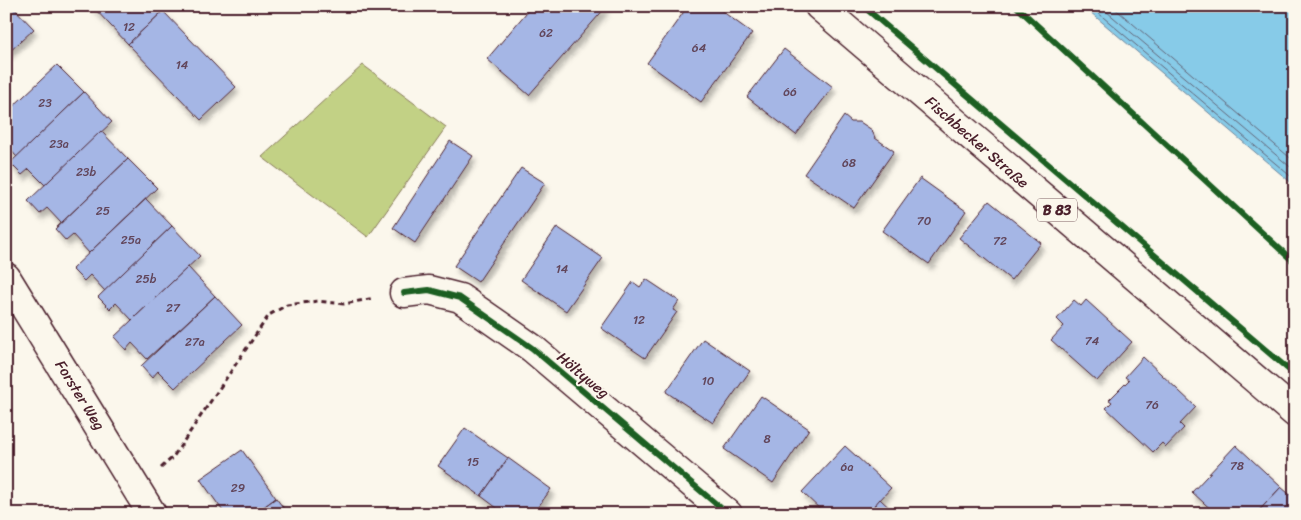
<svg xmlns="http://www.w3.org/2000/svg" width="1301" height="520" font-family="Sriracha,sans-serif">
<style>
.green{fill:#c2d185;stroke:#867858}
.water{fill:#87cbe8;stroke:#6f869c}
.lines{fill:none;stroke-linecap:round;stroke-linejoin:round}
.shore{stroke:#626477;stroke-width:1}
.building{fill:#a5b6e5;stroke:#4a1f2b;filter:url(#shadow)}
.street-casing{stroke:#4a1f2b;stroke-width:31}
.primary-casing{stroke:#4a1f2b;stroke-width:31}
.path{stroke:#4a1f2b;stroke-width:3;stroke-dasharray:5 4;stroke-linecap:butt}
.street{stroke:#fbf7ec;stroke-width:28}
.primary{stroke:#fbf7ec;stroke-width:28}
.cycleway-casing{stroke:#fbf7ec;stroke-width:9}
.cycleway{stroke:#1b5e20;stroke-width:6}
.labels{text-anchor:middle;stroke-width:4;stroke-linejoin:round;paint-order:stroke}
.number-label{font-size:12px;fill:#61455a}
.shield{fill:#fbf7ec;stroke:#7f6065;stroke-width:1}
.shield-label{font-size:14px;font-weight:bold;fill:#4a1f2b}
.street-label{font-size:15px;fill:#4a1f2b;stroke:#fbf7ec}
</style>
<defs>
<filter id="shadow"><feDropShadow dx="3" dy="5.5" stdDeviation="2.5" flood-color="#0004"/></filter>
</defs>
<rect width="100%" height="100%" fill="#fbf7ec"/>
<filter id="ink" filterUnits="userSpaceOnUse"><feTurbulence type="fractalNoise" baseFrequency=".02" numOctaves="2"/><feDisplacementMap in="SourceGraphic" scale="10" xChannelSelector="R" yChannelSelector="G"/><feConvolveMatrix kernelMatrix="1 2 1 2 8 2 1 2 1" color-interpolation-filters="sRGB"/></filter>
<g filter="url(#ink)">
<polygon class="green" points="363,65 446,127 368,237 262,157"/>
<polygon class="water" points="1083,6 1295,6 1295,186"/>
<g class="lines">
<g class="shore">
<polyline points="1090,6 1295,180"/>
<polyline points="1100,6 1295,171"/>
<polyline points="1112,6 1295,162"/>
</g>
</g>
<g class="building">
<polygon points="6,6 12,6 34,29 6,55"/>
<polygon points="92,6 158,6 163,11 128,44"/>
<polygon points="532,6 606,7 529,95 487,59"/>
<polygon points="688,6 715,6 752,33 701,102 647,63"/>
<polygon points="163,11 236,87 201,120 128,44"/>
<polygon points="784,49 833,87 796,135 747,97"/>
<polygon points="57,65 84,92 17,157 6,145 6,113"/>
<polygon points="84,92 112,122 45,185 29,169 22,175 10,163"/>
<polygon points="844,116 851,122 860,122 872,130 875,138 894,151 854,208 804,174"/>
<polygon points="101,131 128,159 61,223 47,208 40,214 28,201"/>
<polygon points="450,141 473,156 415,243 393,228"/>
<polygon points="128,159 157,188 89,253 73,235 66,241 55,229"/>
<polygon points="521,168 545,183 478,282 454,266"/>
<polygon points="920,178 966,211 929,264 882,231"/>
<polygon points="146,199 172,226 105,291 90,275 84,281 72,269"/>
<polygon points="989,201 1041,243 1011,280 959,238"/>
<polygon points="172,226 200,256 132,320 116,303 110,309 98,297"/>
<polygon points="557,227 603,258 566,311 521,280"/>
<polygon points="188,267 215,296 147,359 132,343 126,350 114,337"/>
<polygon points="646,279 679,301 673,310 677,312 645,358 601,328 633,282 640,287"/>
<polygon points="215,296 242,325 175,388 158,371 152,378 141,366"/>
<polygon points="1074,300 1081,306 1086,300 1132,342 1097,381 1051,340 1064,326 1057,319"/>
<polygon points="703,339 750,371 713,423 666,392"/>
<polygon points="1143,357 1196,407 1180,424 1184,428 1166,447 1162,443 1153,452 1106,408 1112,402 1109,400 1129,380 1125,377"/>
<polygon points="761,396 809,429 773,483 724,449"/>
<polygon points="465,428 508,458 481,496 438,466"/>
<polygon points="1236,445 1281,487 1256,514 1216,514 1192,492"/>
<polygon points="845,446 891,488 867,514 825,514 802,492"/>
<polygon points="242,450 276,498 254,514 225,514 200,479"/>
<polygon points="508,458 551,489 533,514 505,514 481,496"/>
<polygon points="1281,487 1295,499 1295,514 1256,514"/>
<polygon points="276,498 288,514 254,514"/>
<polygon points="880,499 896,514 867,514"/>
</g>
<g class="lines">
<g class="street-casing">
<g id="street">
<polyline points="6,277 152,514"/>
<polyline points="404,293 429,290 460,298 532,348 728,514"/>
</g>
</g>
<g class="primary-casing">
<polyline id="primary" points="819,6 1295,413"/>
</g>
<polyline class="path" points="161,468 173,457 269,315 287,305 318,301 344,304 374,298"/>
<use href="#street" class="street"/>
<use href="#primary" class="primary"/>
<g class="cycleway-casing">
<g id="cycleway">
<polyline points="863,6 1295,375"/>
<polyline points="1016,6 1295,263"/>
<polyline points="404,293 429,290 460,298 532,348 728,514"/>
</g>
</g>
<use href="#cycleway" class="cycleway"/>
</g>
</g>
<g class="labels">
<g class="number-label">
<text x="129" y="31">12</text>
<text x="546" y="37">62</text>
<text x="699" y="52">64</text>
<text x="182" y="69">14</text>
<text x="790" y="96">66</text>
<text x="45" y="107">23</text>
<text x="59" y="148">23a</text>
<text x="849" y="167">68</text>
<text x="86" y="176">23b</text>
<text x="103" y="215">25</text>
<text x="924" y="225">70</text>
<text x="131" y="244">25a</text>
<text x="1000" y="245">72</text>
<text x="562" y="273">14</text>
<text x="146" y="283">25b</text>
<text x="173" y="312">27</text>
<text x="639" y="324">12</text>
<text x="1092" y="345">74</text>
<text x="195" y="346">27a</text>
<text x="708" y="385">10</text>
<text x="1152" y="409">76</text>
<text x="767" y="443">8</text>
<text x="473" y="466">15</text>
<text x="1237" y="470">78</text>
<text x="847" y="471">6a</text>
<text x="238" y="492">29</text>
</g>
<rect class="shield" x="1037" y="198.5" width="40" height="23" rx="4"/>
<g class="shield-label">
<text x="1057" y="215">B 83</text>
</g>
<g class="street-label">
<text transform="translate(977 142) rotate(41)" y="5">Fischbecker Straße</text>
<text transform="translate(583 375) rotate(40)" y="5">Höltyweg</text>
<text transform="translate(80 395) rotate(58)" y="5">Forster Weg</text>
</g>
</g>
<rect width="1301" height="520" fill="none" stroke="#fbf7ec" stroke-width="25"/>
<rect x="12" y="12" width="1276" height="495" fill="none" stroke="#4a1f2b" stroke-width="2" filter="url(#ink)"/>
</svg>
